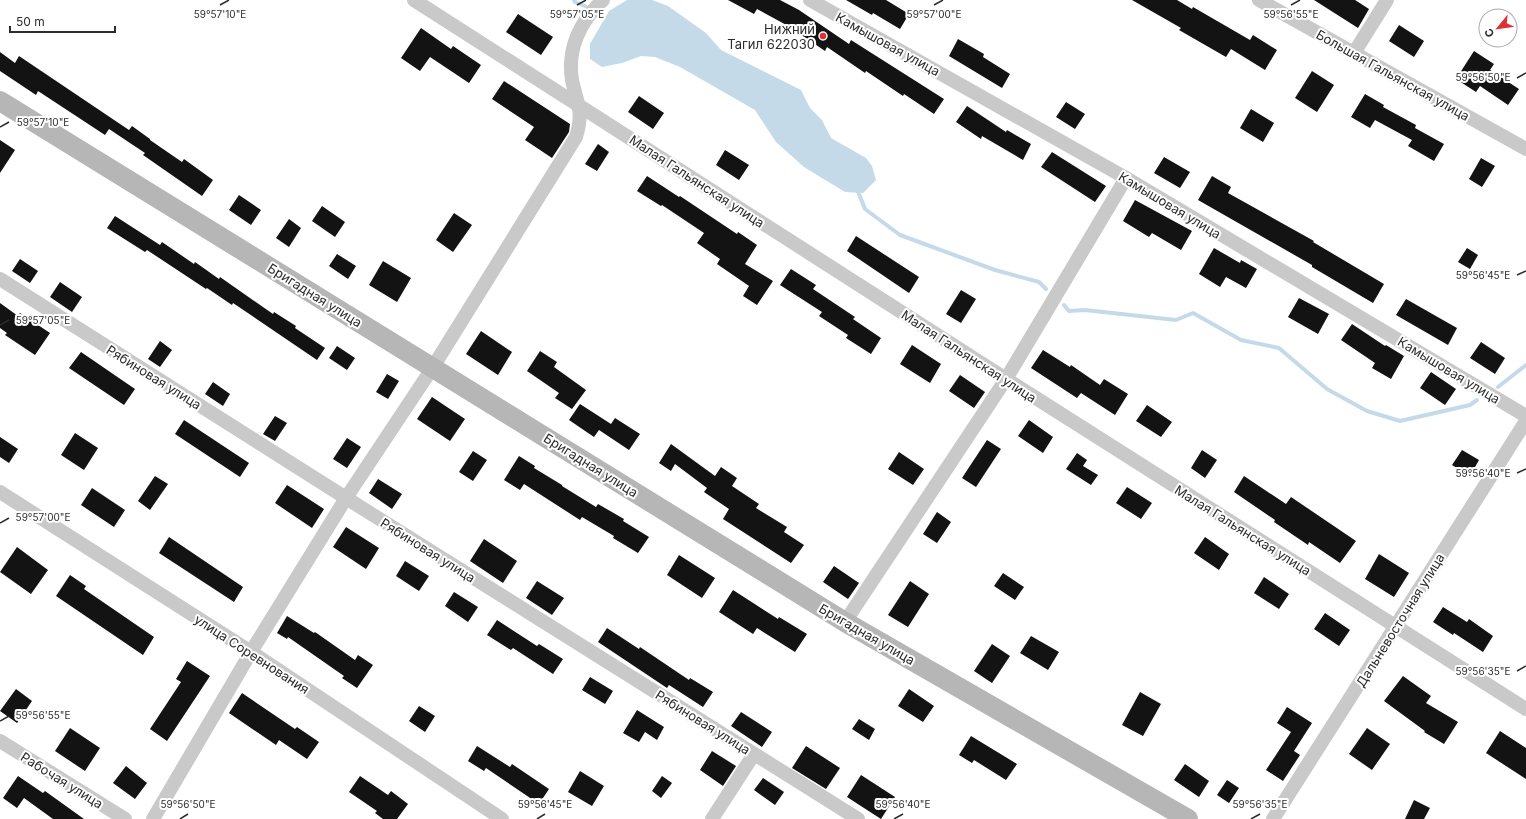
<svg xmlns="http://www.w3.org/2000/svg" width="1526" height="819" font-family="Inter,sans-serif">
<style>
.water{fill:#c5dae9}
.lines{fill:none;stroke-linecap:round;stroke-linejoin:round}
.stream{stroke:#c5dae9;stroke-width:4}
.building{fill:#131313}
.street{stroke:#c9c9c9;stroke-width:14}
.secondary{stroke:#b6b6b6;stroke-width:20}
.ticks{fill:none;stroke:#2c2c2c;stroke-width:1.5}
.poi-dot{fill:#e03035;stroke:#fff;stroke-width:1.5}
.labels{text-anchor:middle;stroke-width:4;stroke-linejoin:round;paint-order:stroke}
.poi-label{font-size:13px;fill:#2c2c2c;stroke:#fff;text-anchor:end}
.street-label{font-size:13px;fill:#2c2c2c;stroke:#fff}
.ticks-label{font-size:10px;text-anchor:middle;fill:#2c2c2c;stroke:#fff;stroke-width:4;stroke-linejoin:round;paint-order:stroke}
</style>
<rect width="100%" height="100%" fill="#fff"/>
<polygon class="water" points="627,0 652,0 668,6 706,33 721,50 801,90 810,108 822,120 831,138 866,158 872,166 876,180 863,193 845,192 804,167 776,142 755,110 680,67 655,57 641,56 622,63 602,67 590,59 590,44 609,11"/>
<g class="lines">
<g class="stream">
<polyline points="574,0 575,2 585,6"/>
<polyline points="857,189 865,209 900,235 995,270 1039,282 1046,289"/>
<polyline points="1064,305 1069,311 1085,310 1176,320 1193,313 1241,340 1279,348 1327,389 1367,411 1400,421 1470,405 1477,400"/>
<polyline points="1498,387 1526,365"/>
</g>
</g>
<g class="building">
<polygon points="728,0 780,0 799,10 849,44 851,40 944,99 934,114 904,94 903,96 866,71 865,73 827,47 825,51 800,34 801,33 757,9 754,14"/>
<polygon points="846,0 886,0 909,14 900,29 873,13 872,15"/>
<polygon points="1132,0 1177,0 1192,9 1193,7 1250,40 1253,35 1277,50 1265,70 1231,49 1226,57 1179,30 1181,28"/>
<polygon points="1314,0 1355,0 1369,9 1358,28"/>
<polygon points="518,14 553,37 541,55 506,32"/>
<polygon points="1399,25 1424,41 1414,57 1389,41"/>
<polygon points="421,28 451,49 453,46 481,65 469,83 430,57 420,71 401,58"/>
<polygon points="958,39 984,54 983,57 1010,74 1002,88 949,56"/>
<polygon points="1474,51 1494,64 1490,70 1519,89 1508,105 1480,86 1476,92 1456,79"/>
<polygon points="0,52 15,63 19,56 129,130 132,126 150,139 150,140 182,162 184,159 213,180 202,196 143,155 145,153 109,129 105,135 38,91 36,95 0,71"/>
<polygon points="1312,71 1334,85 1317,112 1295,98"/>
<polygon points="504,81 570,124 569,132 552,158 525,140 534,127 492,99"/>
<polygon points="1365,94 1384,105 1383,107 1416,125 1415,128 1444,144 1434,161 1408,146 1412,140 1375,120 1370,128 1351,117"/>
<polygon points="639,96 664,113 653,129 628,112"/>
<polygon points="1066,102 1085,114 1075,129 1056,117"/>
<polygon points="967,106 1006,132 1007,130 1031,144 1023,160 982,136 981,139 956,122"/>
<polygon points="1251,109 1274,123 1263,142 1240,128"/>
<polygon points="0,140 15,150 0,173"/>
<polygon points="598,144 609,152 597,171 585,164"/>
<polygon points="725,150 749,165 739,180 716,165"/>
<polygon points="1052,152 1106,186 1095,202 1041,167"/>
<polygon points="1164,157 1190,172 1180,188 1154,173"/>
<polygon points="1481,158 1495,166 1482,187 1469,179"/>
<polygon points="647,176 679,197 680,196 737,234 738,232 757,245 745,264 773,281 757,305 743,296 749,286 717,264 720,259 697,243 704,233 662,205 661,206 637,191"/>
<polygon points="1212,176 1231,187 1228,193 1314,241 1313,242 1384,284 1373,303 1312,267 1312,265 1198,200"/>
<polygon points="239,195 261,210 251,225 229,210"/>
<polygon points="1135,200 1192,231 1181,250 1152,233 1149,237 1123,221"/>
<polygon points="322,206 345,222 335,237 312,221"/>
<polygon points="454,213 472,225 453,252 436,240"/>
<polygon points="115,216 160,245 162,242 194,264 195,262 219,279 220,277 273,314 274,312 296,326 295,328 325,348 317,360 233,303 232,305 207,288 206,289 147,250 145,252 107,228"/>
<polygon points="289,219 301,228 289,247 276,238"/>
<polygon points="856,236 919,277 909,293 847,251"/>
<polygon points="1214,248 1240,263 1241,260 1257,269 1246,288 1226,277 1220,287 1199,274"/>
<polygon points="1467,248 1478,255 1470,269 1458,262"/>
<polygon points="337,254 356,266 348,279 329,266"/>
<polygon points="20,259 38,271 30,283 12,271"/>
<polygon points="383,261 411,278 397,302 369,285"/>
<polygon points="791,269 816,285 813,289 855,317 853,319 881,338 871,354 846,338 848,335 819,316 822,312 780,285"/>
<polygon points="60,282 82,297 72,312 50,297"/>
<polygon points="961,290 976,299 961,323 946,314"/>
<polygon points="1299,298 1329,314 1318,334 1288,317"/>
<polygon points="1406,299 1457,328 1448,345 1396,315"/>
<polygon points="0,303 18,316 20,313 50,333 35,355 5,335 7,333 0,328"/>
<polygon points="1352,324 1385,346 1386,345 1404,356 1391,379 1372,368 1375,363 1341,340"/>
<polygon points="481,331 512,352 498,375 466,354"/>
<polygon points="160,341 172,350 160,367 148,359"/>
<polygon points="1481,342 1505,358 1495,374 1470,358"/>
<polygon points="912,345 941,364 930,383 900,364"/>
<polygon points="337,346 355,358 347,370 329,358"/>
<polygon points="1043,350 1070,367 1071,365 1100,385 1104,379 1128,394 1115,415 1081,393 1077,398 1031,368"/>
<polygon points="540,351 557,362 554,367 586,390 572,409 555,398 559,393 527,371"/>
<polygon points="81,352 135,389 124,405 69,368"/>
<polygon points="1431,372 1456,389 1445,405 1420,388"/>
<polygon points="387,374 399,381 388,399 376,392"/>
<polygon points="960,375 985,392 974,408 949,391"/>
<polygon points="213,382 230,394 223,406 205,394"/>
<polygon points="432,397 465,419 450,441 417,419"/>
<polygon points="580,404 611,424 615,418 640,434 629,450 599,430 594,437 569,420"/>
<polygon points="1147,405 1172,422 1161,437 1136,421"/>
<polygon points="275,416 287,423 275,441 263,434"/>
<polygon points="184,420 249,463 240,477 175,434"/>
<polygon points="1029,420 1053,437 1043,453 1018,436"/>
<polygon points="75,433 98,448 84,470 61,455"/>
<polygon points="0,437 18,449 9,463 0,457"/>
<polygon points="347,438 361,447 347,468 333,459"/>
<polygon points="987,440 1001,449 976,487 962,478"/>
<polygon points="671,444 715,476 721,467 737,478 732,486 759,504 756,508 787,527 784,532 804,545 791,563 723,519 729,509 704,492 707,488 675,464 671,471 659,463"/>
<polygon points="1202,450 1217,460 1205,478 1191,468"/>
<polygon points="1462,450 1479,460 1470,476 1452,465"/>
<polygon points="473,451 487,460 473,481 459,472"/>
<polygon points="899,452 924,469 913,485 888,469"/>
<polygon points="1077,453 1087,460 1083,466 1098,475 1091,485 1066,469"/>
<polygon points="519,456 535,466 534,468 562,485 562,486 596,507 598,504 624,519 623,521 649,537 638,553 613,538 614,536 582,517 580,520 524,484 520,490 504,480"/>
<polygon points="155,476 168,484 150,510 138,501"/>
<polygon points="1244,476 1286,504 1291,497 1356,541 1340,563 1309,542 1308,545 1274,522 1275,520 1234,492"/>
<polygon points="378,479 402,494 392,509 369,493"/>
<polygon points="287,485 324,509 312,528 275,503"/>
<polygon points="1127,487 1152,503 1141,519 1116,503"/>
<polygon points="92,488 125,510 114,527 81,505"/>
<polygon points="937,512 951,522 937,543 923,534"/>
<polygon points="346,527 379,548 366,569 333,547"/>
<polygon points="169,537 243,587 234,602 159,553"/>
<polygon points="1205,537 1229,554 1219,570 1194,553"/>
<polygon points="484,539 517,561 503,583 470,561"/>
<polygon points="17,547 48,570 31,594 0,572"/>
<polygon points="1379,554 1409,573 1394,597 1365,579"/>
<polygon points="679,555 715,578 702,598 667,575"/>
<polygon points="405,561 429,576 419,591 396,576"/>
<polygon points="834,566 859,583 848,599 823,582"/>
<polygon points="1003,573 1024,587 1015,600 994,586"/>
<polygon points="70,575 86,586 84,589 154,637 143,655 56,596"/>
<polygon points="1264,577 1289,594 1279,609 1254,593"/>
<polygon points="537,581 564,598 552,615 526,598"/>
<polygon points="910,581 929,594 908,627 888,615"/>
<polygon points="733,590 778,619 779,617 807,634 795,652 757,628 753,634 719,612"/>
<polygon points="454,592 478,607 468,622 445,606"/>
<polygon points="1443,607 1467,622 1469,619 1493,636 1483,652 1454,633 1453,635 1433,622"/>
<polygon points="1325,613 1350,630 1339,646 1314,629"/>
<polygon points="287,616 314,633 315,632 355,660 358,655 373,665 357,688 342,678 344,676 288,637 287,639 277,633"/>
<polygon points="497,620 537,646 539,644 563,659 553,674 513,648 511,650 487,635"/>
<polygon points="607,628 639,649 640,647 689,680 690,678 713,692 703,707 669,685 667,688 598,642"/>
<polygon points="1031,636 1059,652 1048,670 1020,653"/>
<polygon points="992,644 1010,656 992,683 974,671"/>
<polygon points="187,661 210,676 167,741 150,729 181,682 176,679"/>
<polygon points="1403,676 1431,696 1426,703 1458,722 1444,744 1424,732 1425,731 1384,701"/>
<polygon points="590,677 613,691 605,704 582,690"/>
<polygon points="16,689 32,701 17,723 0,711"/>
<polygon points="909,689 934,706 923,722 898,706"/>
<polygon points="1140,692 1161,704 1143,736 1122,725"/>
<polygon points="242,693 295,729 297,727 319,742 307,759 279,740 276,745 229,713"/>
<polygon points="419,706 435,716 425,732 409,721"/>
<polygon points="1287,707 1312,723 1294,751 1300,755 1283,781 1266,770 1291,732 1277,723"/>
<polygon points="637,710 664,727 657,740 645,732 639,742 623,733"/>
<polygon points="741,712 772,732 762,747 731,726"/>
<polygon points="859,719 875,729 869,740 852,729"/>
<polygon points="70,728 100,748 85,771 55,751"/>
<polygon points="1367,728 1390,744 1372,770 1349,754"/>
<polygon points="1500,731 1526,748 1526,779 1486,753"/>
<polygon points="971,736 1017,764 1006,780 974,760 972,763 959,755"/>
<polygon points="477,746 510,767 512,764 549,789 539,804 486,768 484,771 468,761"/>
<polygon points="806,746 840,768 826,789 792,768"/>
<polygon points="712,751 736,766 723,786 700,770"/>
<polygon points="1185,764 1209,781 1199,797 1174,780"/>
<polygon points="126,766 147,783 135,799 113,783"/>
<polygon points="580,771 604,786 592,806 568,792"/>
<polygon points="861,775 895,797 881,819 847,797"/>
<polygon points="18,776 43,793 45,791 84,819 53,819 24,798 17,808 3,798"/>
<polygon points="360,776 388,795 391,791 408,804 397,819 383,819 375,813 377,811 349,792"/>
<polygon points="662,776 672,783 661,798 652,791"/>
<polygon points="763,778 784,792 775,805 754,790"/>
<polygon points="1227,780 1239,788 1229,803 1217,795"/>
<polygon points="1414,800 1430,808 1424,819 1405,819"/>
</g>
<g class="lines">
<g class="street">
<polyline points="414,0 1006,379 1526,709"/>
<polyline points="810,0 1126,178 1526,416"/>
<polyline points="1259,0 1526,149"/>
<polyline points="1354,53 1387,0"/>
<polyline points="0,279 346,498 858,819"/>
<polyline points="0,492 251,652 502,819"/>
<polyline points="845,622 1006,379 1126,178"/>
<polyline points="0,741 125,819"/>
<path d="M153,819L251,652L346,498L433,367L576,137C584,111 577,104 572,80C567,49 580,21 603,0"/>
<polyline points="712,819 754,754"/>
<polyline points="1273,819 1526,421"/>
</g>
<polyline class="secondary" points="0,101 845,622 1188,819"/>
</g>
<path class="ticks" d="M220,5L229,0M577,5L586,0M934,5L943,0M1291,5L1300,0M1517,78L1526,73M0,127L9,122M1517,275L1526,271M0,325L9,320M1517,473L1526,469M0,523L9,518M1517,671L1526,666M0,721L9,716M180,819L188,814M537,819L545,814M894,819L903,814M1251,819L1260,814"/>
<circle class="poi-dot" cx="823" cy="36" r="4"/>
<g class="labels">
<g class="poi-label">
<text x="815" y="34">Нижний<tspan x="815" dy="15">Тагил 622030</tspan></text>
</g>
<g class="street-label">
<text transform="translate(888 44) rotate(29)" y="5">Камышовая улица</text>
<text transform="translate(1393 75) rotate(29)" y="5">Большая Гальянская улица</text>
<text transform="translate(697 181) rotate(33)" y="5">Малая Гальянская улица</text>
<text transform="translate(1170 205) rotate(31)" y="5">Камышовая улица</text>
<text transform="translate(315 295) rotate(32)" y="5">Бригадная улица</text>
<text transform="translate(969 356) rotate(33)" y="5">Малая Гальянская улица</text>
<text transform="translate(1449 370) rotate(31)" y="5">Камышовая улица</text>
<text transform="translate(154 377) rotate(32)" y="5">Рябиновая улица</text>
<text transform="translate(591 465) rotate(32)" y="5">Бригадная улица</text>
<text transform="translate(1243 530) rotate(32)" y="5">Малая Гальянская улица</text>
<text transform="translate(428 550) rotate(32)" y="5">Рябиновая улица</text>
<text transform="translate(1400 620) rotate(-58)" y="5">Дальневосточная улица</text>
<text transform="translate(867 634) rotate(30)" y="5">Бригадная улица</text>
<text transform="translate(252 654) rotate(33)" y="5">улица Соревнования</text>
<text transform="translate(703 722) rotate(32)" y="5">Рябиновая улица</text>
<text transform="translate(62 780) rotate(32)" y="5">Рабочая улица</text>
</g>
</g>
<g class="ticks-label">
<text x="220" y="18">59°57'10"E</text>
<text x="577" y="18">59°57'05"E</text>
<text x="1291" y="18">59°56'55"E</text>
<text x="934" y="18">59°57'00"E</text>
<text x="1483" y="81">59°56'50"E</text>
<text x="43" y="126">59°57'10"E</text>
<text x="1483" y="279">59°56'45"E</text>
<text x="43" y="324">59°57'05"E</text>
<text x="1483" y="477">59°56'40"E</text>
<text x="43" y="521">59°57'00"E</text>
<text x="1483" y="675">59°56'35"E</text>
<text x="43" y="719">59°56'55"E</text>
<text x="188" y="808">59°56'50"E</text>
<text x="545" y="808">59°56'45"E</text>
<text x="903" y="808">59°56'40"E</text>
<text x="1260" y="808">59°56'35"E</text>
</g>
<g transform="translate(1498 28) rotate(241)"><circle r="19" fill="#ffffff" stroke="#ababab"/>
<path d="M0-3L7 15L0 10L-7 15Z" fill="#e03035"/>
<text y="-6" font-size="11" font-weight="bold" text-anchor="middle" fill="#2c2c2c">С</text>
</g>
<path d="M10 26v6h105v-6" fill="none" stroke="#2c2c2c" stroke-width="2"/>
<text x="16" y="26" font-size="12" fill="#2c2c2c" stroke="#ffffff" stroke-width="3" paint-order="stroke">50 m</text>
</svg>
